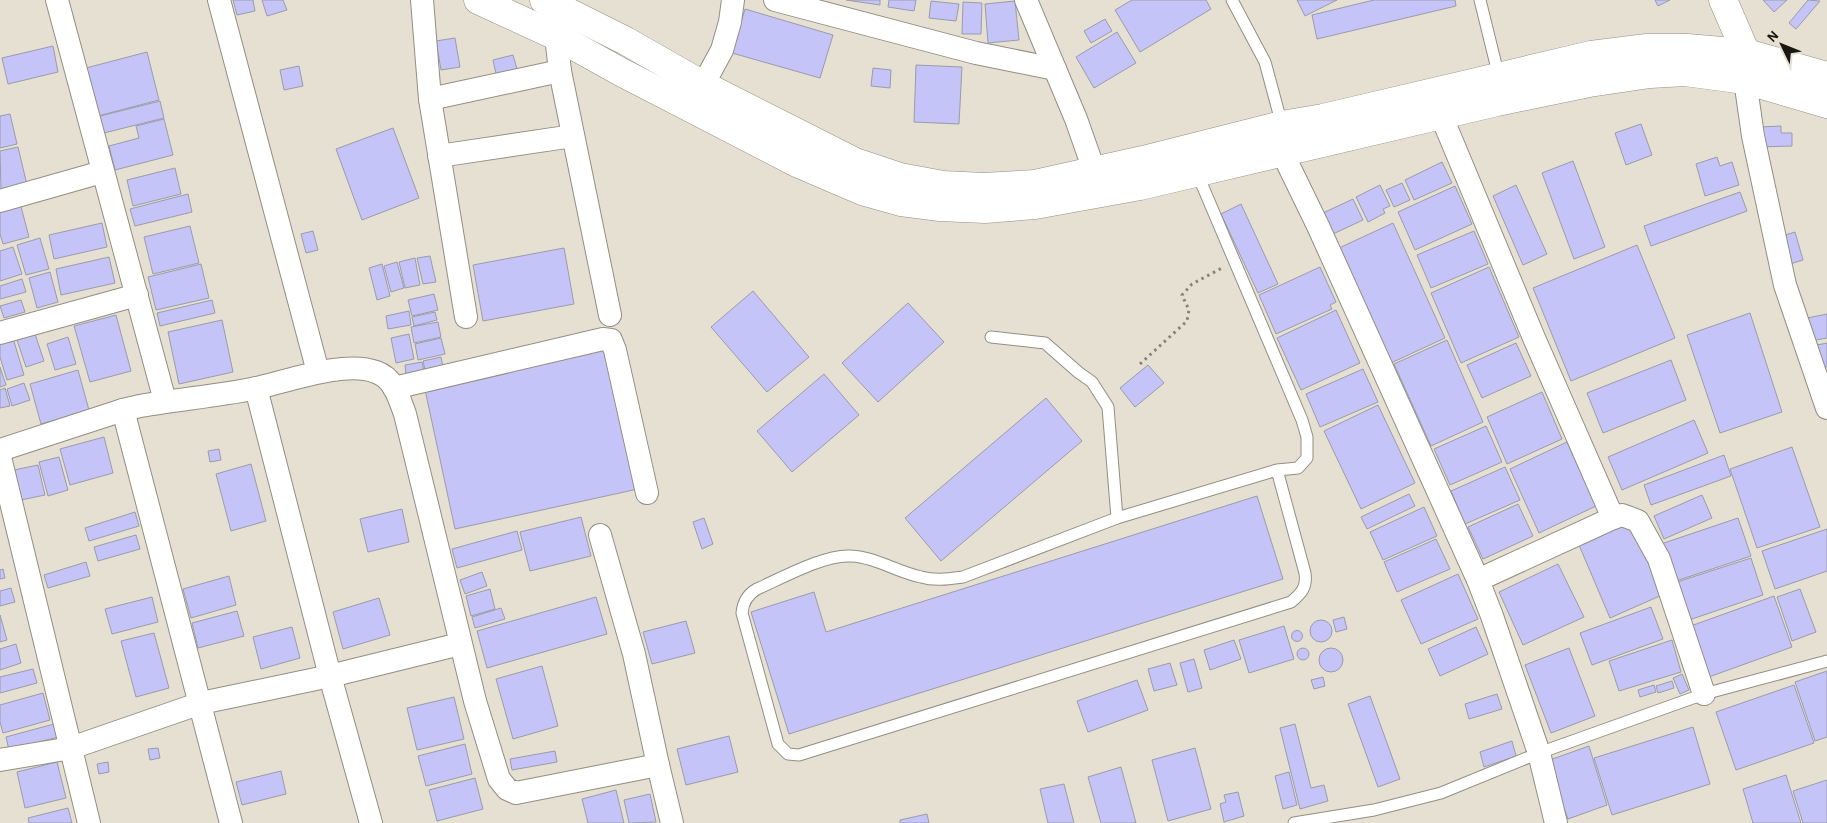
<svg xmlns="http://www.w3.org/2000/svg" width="1827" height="823" font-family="'Alegreya Sans',sans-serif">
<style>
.building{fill:#c4c4f8;stroke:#9b9ba9}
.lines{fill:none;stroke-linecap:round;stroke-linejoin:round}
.service-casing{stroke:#938e81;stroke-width:13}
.minor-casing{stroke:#938e81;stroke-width:24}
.tertiary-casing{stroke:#938e81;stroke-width:29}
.trunk-casing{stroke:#938e81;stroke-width:29}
.path{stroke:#868379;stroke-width:3;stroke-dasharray:2.5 4;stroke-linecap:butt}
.service{stroke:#fff;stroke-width:11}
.minor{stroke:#fff;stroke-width:22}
.tertiary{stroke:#fff;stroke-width:28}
.trunk{stroke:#fff;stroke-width:28}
</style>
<rect width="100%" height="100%" fill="#e5e0d2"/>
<g class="building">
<polygon points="233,0 253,0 255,11 237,15"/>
<polygon points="262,0 283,0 287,10 267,16"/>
<polygon points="846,0 880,0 880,5"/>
<polygon points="889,0 916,0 914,11 888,7"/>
<polygon points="1132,0 1206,0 1211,9 1140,52 1115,10"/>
<polygon points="1297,0 1337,0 1305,16"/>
<polygon points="1374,0 1455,0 1456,6 1317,39 1312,15"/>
<polygon points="1655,0 1670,0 1658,6"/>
<polygon points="1763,0 1787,0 1774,12"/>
<polygon points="1808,0 1820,1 1796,29 1789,23"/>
<polygon points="931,1 959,4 956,21 929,18"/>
<polygon points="1015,1 1019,40 988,43 985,4"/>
<polygon points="963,2 982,3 981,34 962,34"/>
<polygon points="745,9 833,35 820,78 732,53"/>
<polygon points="1105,19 1112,31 1091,43 1084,31"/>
<polygon points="1117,32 1136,63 1094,88 1076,57"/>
<polygon points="455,38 460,67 441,70 436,41"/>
<polygon points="53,46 58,72 8,84 2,58"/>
<polygon points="147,52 159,100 98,116 86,68"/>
<polygon points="513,55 517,69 496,74 493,60"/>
<polygon points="916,65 962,67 959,124 914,122"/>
<polygon points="299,66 303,86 284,90 280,70"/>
<polygon points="873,68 891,70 890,88 871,86"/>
<polygon points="160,101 164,118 104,133 100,116"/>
<polygon points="10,114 17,144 0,148 0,116"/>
<polygon points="164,119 173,155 115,170 109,146 139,138 136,126"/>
<polygon points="1641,124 1652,155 1626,165 1615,133"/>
<polygon points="1781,126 1781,133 1792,133 1792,146 1759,147 1759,127"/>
<polygon points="393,128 419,198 362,220 336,149"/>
<polygon points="18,147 27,185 1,191 0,151"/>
<polygon points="1717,157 1720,166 1732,162 1739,185 1705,196 1696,164"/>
<polygon points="1573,161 1605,247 1574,259 1542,173"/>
<polygon points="1442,162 1452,183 1414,200 1405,180"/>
<polygon points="175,168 181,194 133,206 127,180"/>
<polygon points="1402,183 1410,200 1394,207 1386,190"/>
<polygon points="1380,185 1390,206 1383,209 1385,213 1368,222 1356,197"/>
<polygon points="1516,185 1547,254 1523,265 1493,196"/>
<polygon points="1455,186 1472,224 1415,250 1398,212"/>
<polygon points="1740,192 1747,211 1651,246 1644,226"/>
<polygon points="188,194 192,212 135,226 130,209"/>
<polygon points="1353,199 1363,220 1333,234 1323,213"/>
<polygon points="20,203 29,237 3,244 0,234 0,209"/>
<polygon points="1241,204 1278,284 1258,293 1221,214"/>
<polygon points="102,223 107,247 54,259 49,235"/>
<polygon points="1393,223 1445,338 1391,363 1339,248"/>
<polygon points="190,226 199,263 153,274 144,237"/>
<polygon points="313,231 318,250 306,253 301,234"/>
<polygon points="1474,231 1488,264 1431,288 1417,255"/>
<polygon points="1795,232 1803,260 1790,264 1782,236"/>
<polygon points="40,238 49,269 26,275 17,245"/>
<polygon points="1637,245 1675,338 1571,381 1533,288"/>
<polygon points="13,247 22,274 0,281 0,251"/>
<polygon points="564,248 574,304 483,321 473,265"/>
<polygon points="430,256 436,282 423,284 417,258"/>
<polygon points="109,257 115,283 61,295 56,269"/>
<polygon points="415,258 420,285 405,288 399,262"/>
<polygon points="397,262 404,288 391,292 384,266"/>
<polygon points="201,264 209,298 156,310 148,277"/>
<polygon points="382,264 390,296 377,300 369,268"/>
<polygon points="1320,267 1336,302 1330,305 1332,309 1276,334 1259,295"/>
<polygon points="1489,267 1519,337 1461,363 1431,293"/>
<polygon points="50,272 58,302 37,308 29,278"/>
<polygon points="22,279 26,292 0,299 0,286"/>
<polygon points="753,291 809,357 767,392 711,327"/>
<polygon points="434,294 438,310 412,316 408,300"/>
<polygon points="21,300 25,312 4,318 0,306"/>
<polygon points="212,300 215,313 160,326 157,313"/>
<polygon points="908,303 944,342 878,402 842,363"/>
<polygon points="1336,310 1360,363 1301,390 1277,338"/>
<polygon points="409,311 411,325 388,329 386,316"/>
<polygon points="435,312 437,320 414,326 412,317"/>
<polygon points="1750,313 1782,412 1720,433 1687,335"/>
<polygon points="1827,314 1827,338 1811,341 1807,318"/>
<polygon points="116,315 131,371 90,382 74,326"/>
<polygon points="222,320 233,372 179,384 168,332"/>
<polygon points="438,322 441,337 414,343 411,327"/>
<polygon points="35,334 44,361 26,367 17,340"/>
<polygon points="409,334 414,359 396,363 391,338"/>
<polygon points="68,337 76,364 55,370 47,344"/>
<polygon points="13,338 24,375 7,380 0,357 0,343"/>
<polygon points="441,338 445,354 418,360 415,344"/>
<polygon points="1447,340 1483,422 1431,446 1394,364"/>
<polygon points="1516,343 1531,376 1482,398 1467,365"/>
<polygon points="1827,343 1827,367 1816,369 1812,346"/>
<polygon points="608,345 638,489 455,529 424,385"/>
<polygon points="441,357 443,367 425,370 423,361"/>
<polygon points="1671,360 1686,400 1603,433 1587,393"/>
<polygon points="422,362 424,371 406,375 405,365"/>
<polygon points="1148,365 1164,383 1135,407 1120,388"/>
<polygon points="0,367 6,385 0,387"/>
<polygon points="1363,369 1378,402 1320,427 1306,394"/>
<polygon points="78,370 89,410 41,424 30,384"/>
<polygon points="824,374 859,415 792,472 757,431"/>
<polygon points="24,383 30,400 12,406 7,389"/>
<polygon points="5,388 10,406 0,408 0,390"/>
<polygon points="1542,392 1562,439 1507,464 1487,417"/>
<polygon points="1046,398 1082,441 941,561 905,518"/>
<polygon points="1378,405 1415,483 1361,509 1324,431"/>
<polygon points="1694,420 1708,453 1622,490 1608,457"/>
<polygon points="1486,426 1502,462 1450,485 1434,449"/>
<polygon points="104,437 113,473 70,485 60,449"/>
<polygon points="1567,442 1596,506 1539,533 1510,469"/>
<polygon points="1792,447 1820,527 1757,548 1730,469"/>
<polygon points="219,449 221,460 210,462 208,451"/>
<polygon points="1724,455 1731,476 1651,505 1644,485"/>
<polygon points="59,457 68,490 48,496 39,462"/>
<polygon points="251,464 266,521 231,531 216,474"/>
<polygon points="38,465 45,495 21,500 14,470"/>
<polygon points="1505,467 1520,500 1465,524 1451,491"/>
<polygon points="1409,494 1415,506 1367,529 1361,517"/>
<polygon points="1702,495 1712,518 1664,539 1654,516"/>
<polygon points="1257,496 1283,579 789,734 751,612 814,592 826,632"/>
<polygon points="1518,504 1533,536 1483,559 1468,527"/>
<polygon points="1424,507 1437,536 1383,560 1370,532"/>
<polygon points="402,509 409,542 368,552 360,519"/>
<polygon points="135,512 139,526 89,541 85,528"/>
<polygon points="581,517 591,556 530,571 520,532"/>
<polygon points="704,518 713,544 702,549 693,522"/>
<polygon points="1738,518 1751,556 1673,582 1661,544"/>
<polygon points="1631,522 1662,595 1610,618 1579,545"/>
<polygon points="1827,529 1827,571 1775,589 1762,551"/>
<polygon points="517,531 522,550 457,568 452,549"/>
<polygon points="136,535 140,549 98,561 94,547"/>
<polygon points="1436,539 1450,569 1397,592 1384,562"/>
<polygon points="1751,558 1763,595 1686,621 1674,583"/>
<polygon points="86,562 90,576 48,588 44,575"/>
<polygon points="1558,564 1584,617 1523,645 1499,592"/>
<polygon points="3,569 5,578 0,579 0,570"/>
<polygon points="482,572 487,586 465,594 460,580"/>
<polygon points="1458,574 1478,619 1421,644 1401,600"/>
<polygon points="229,576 236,605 191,618 183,589"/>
<polygon points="11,588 15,602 0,606 0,591"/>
<polygon points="490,589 495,609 471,616 466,596"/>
<polygon points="1800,589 1816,632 1792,641 1777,597"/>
<polygon points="1774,596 1792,647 1706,678 1688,627"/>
<polygon points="152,597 158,622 112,634 105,609"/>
<polygon points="596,597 607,634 487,668 477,631"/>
<polygon points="379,598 390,635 343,649 333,612"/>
<polygon points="1651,607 1663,639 1592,665 1580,633"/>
<polygon points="501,608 505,619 475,628 472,617"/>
<polygon points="237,611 244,636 198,648 192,623"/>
<polygon points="0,615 7,640 0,642"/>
<polygon points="1344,617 1347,629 1336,632 1333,620"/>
<circle cx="1321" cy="631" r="11"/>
<polygon points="686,621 695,653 652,664 643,632"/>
<polygon points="1284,626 1294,659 1249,673 1239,640"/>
<polygon points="292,627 300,658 261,669 253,637"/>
<polygon points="1476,627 1488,654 1440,676 1428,649"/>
<circle cx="1297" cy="636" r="5.5"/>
<polygon points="154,633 169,688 136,697 121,641"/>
<polygon points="1234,640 1241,659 1210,670 1204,650"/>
<polygon points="1672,640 1681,672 1619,691 1609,661"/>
<polygon points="16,644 21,663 0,670 0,649"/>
<circle cx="1303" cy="654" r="6"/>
<polygon points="1569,648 1595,716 1551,733 1525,665"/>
<circle cx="1331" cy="660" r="12"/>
<polygon points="1194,659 1202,688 1188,692 1180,663"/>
<polygon points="1170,663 1177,685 1154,691 1148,669"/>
<polygon points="542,666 558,726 513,739 496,679"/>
<polygon points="33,669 37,683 0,693 0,677"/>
<polygon points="1827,671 1827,737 1815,741 1795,682"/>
<polygon points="1682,674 1689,690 1680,694 1673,678"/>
<polygon points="1323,677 1325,686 1314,689 1311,680"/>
<polygon points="1137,680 1148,710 1088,732 1077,701"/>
<polygon points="1672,681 1674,688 1658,693 1656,686"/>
<polygon points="1654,685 1656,692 1640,697 1638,690"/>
<polygon points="1794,685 1814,743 1736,770 1716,712"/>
<polygon points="43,693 50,720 3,733 0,722 0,705"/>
<polygon points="1497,694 1502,709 1469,719 1465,704"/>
<polygon points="1370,696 1400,779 1378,787 1348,704"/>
<polygon points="454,697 464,739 417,750 407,708"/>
<polygon points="54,724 58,737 9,750 6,737"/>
<polygon points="1295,724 1311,788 1324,785 1328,801 1300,809 1280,728"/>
<polygon points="1693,727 1710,784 1612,815 1594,758"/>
<polygon points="729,736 738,772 686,785 677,749"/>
<polygon points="1512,741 1516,756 1484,767 1480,752"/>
<polygon points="465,744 472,774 426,786 418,756"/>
<polygon points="1589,746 1607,805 1568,819 1547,761"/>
<polygon points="158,748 160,758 150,760 148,749"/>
<polygon points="1195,748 1211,809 1168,821 1152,760"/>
<polygon points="555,751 557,762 512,770 510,759"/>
<polygon points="57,762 66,798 25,808 17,772"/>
<polygon points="108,762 109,772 99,774 97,764"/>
<polygon points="1121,767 1136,823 1101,823 1088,777"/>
<polygon points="281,771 286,794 242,805 236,782"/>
<polygon points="1289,772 1297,805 1283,809 1275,776"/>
<polygon points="1786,775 1801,823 1753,823 1743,789"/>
<polygon points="475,778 483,809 437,821 429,790"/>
<polygon points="1827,780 1827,823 1803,823 1793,791"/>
<polygon points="1064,784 1074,823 1048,823 1040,789"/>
<polygon points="616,790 624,823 588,823 582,799"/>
<polygon points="1238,792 1244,816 1224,822 1220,804 1226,802 1224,795"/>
<polygon points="650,794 656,822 629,823 624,800"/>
<polygon points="68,808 72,823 29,823 28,818"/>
<polygon points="927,814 929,823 900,823 900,820"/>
</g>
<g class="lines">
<g class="service-casing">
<g id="service">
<polyline points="1232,0 1265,62 1282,125"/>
<polyline points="1480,0 1499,77"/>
<path d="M1197,173L1302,420L1307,437V458L1298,468L1277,470L1305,573C1307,587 1302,593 1291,602L799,755L788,754L778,744L742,613C743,602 748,594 757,589C782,578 825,554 851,556C875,557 897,572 921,577C935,581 948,579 963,577L1117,518L1277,470"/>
<polyline points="991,337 1045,343 1078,372 1092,382 1108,407 1117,518"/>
<polyline points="1294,823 1374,810 1441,793 1539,753 1704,694 1827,661"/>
</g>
</g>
<g class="minor-casing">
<g id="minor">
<polyline points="57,0 165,401"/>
<polyline points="219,0 318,372"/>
<polyline points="422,0 430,99 466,317"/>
<polyline points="775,0 976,53 1055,69"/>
<polyline points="1026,0 1076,119 1094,170"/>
<polyline points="556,36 560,71 610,315"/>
<polyline points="1745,80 1753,136 1785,285 1827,408"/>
<polyline points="703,85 722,50 730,22 733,0"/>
<polyline points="430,99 560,71"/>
<polyline points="1441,115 1534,338 1613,518 1478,580"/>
<polyline points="1282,152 1318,226 1478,580 1492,616 1539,753 1556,823"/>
<polyline points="439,156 573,136"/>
<polyline points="0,201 102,172"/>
<polyline points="0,333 137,295"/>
<polyline points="256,388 330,676 371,823"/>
<polyline points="394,388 603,339 611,340 615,350 647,493"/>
<polyline points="123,410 231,823"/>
<path d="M0,450L123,410L140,406C179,399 218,396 257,388C288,381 345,360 376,372C394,378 399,398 405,414L475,701L499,779L507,789L516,793L658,765"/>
<polyline points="0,457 89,823"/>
<polyline points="1613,518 1622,515 1638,521 1659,559 1704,694"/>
<polyline points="600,535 634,654 658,765 672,823"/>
<polyline points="0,760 71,748 201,703 330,676 460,644"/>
</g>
</g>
<g class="tertiary-casing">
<polyline id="tertiary" points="1723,0 1746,53 1745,74"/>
</g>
<g class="trunk-casing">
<g id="trunk">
<polyline points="478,0 556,36 621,72 799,164 862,191 901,202 940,207 985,209 1035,205 1140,186 1497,102 1589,83 1650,74 1685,72 1745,80 1827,104"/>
<polyline points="544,0 626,41 703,85 855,162 900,177 943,185 984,187 1035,184 1143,160 1282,125 1323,118 1591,55 1647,48 1687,48 1746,53 1827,76"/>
</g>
</g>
<polyline class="path" points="1140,364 1187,321 1189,310 1182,295 1192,284 1222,268"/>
<use href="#service" class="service"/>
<use href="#minor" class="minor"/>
<use href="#tertiary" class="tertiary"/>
<use href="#trunk" class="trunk"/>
</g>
<g transform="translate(1782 45) rotate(313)" stroke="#e5e0d2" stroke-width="4" paint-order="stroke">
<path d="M0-4L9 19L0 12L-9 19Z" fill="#191712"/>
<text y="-8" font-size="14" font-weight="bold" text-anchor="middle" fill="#191712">N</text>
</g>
</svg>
